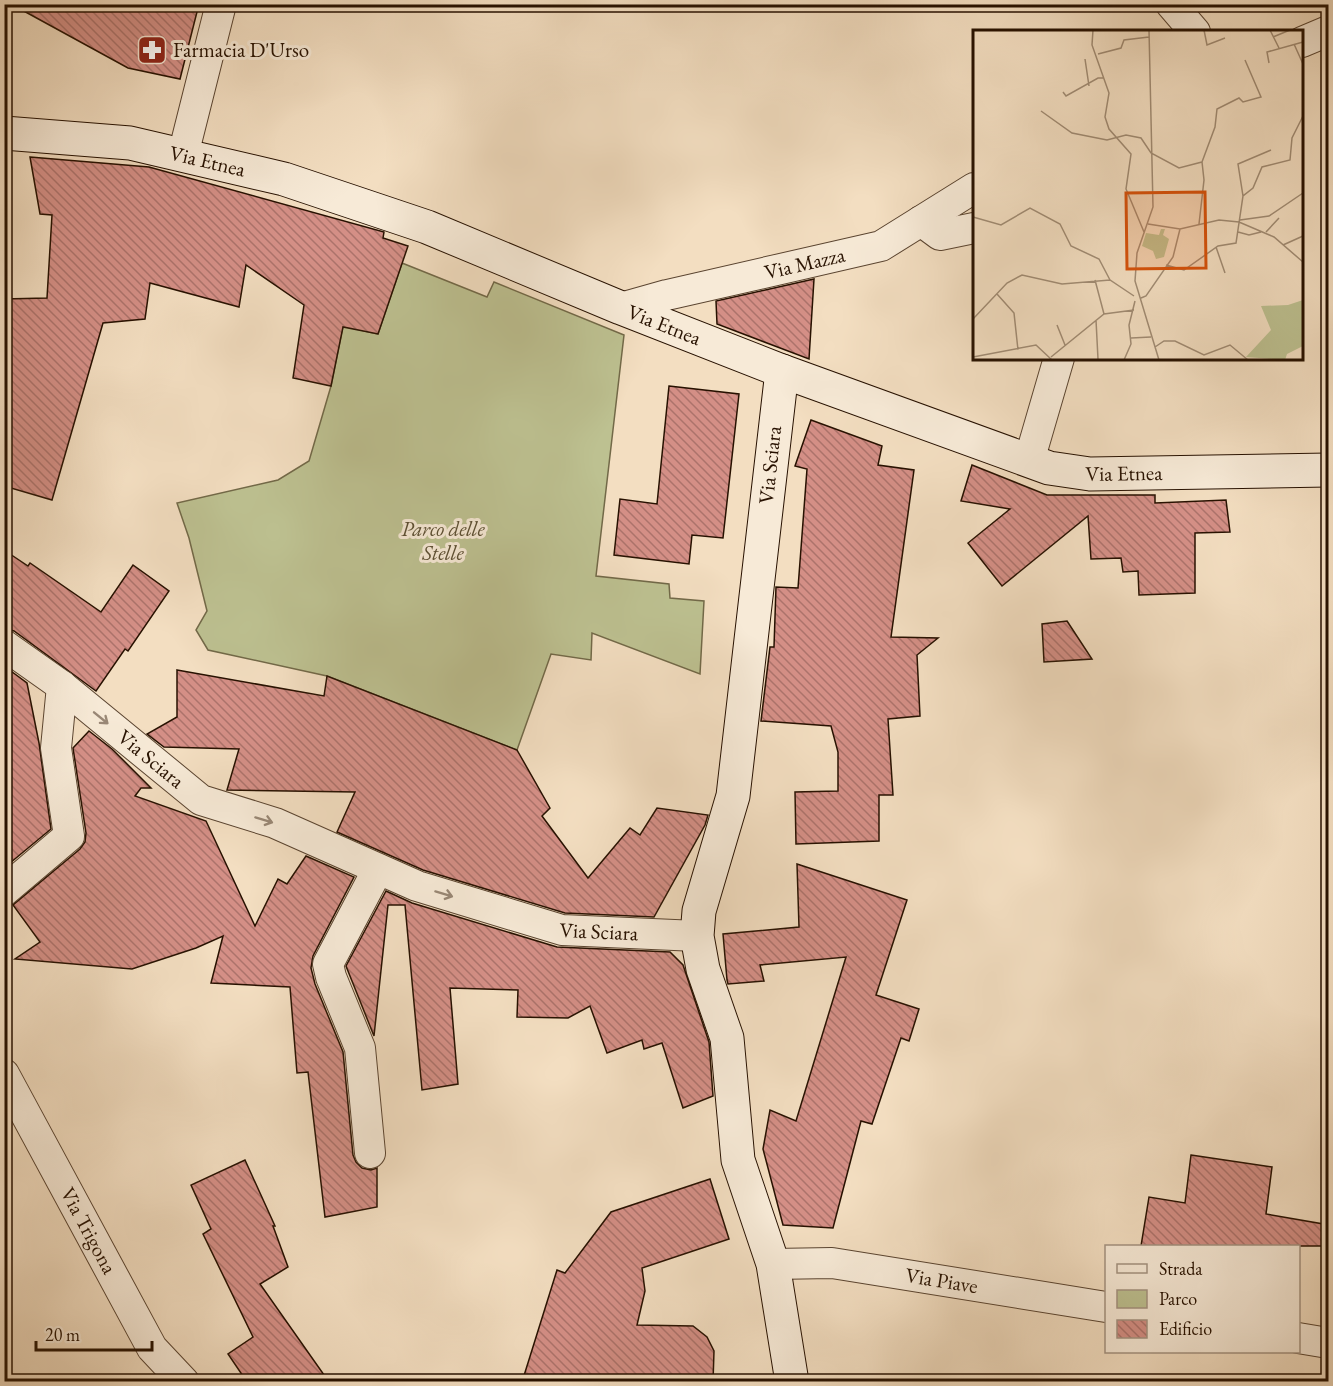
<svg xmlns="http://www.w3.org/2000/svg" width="1333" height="1386" font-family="'EB Garamond',serif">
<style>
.park{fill:#bdc191;stroke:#726948;stroke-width:1.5}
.building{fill:url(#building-back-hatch);stroke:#271100;stroke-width:1.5}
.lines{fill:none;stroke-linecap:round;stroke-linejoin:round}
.street-casing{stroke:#5a4430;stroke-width:32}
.secondary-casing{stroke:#271100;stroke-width:35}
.street{stroke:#f7ead7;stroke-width:30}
.secondary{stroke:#f7ead7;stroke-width:33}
.oneway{stroke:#998876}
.labels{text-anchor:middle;stroke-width:6;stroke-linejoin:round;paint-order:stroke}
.poi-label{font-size:21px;fill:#271100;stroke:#f7ead7;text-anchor:start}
.street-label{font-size:21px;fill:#271100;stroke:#f7ead7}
.park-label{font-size:21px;font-style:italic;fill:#5c4f33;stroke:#f7ead7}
.inset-road{fill:none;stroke:#a18c74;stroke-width:1.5}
.view{fill:#d5520b;fill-opacity:0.15;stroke:#d5520b;stroke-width:3}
.inset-edge{fill:none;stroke:#271100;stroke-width:3}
</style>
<defs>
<pattern id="building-back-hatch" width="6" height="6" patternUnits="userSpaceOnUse" patternTransform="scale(1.5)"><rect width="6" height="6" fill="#d48f86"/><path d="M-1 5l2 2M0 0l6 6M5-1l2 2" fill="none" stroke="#ac736b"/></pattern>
</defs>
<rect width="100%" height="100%" fill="#f3dec1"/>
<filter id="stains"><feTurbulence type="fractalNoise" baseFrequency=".00333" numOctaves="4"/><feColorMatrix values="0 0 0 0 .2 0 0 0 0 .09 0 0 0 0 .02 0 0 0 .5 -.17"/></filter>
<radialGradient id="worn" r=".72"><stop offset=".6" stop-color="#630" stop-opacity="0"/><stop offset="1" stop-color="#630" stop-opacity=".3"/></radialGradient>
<polygon class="park" points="402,263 487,297 494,282 624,335 596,576 669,584 670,598 704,601 700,674 592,633 591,660 551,654 517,750 327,676 208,650 196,630 207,611 189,538 177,503 278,480 309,461 331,386 343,326 378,334"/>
<g class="building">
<polygon points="11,4 199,4 180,79 128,68"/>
<polygon points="30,157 149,167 384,232 383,238 408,246 378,334 343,327 331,386 293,378 304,305 246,265 239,307 150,283 145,319 103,323 52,500 4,486 4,356 6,350 4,299 47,298 52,215 40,214"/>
<polygon points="814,279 809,359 717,324 716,301"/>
<polygon points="669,386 739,394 723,538 692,535 689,564 614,555 620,499 657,504"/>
<polygon points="811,420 882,446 878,465 914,470 891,637 938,638 917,655 920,716 888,719 893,795 879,795 879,841 796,844 795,792 838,791 838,752 831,726 761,721 770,647 774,647 776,587 798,588 807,469 795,466"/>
<polygon points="972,465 1047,495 1155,495 1155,503 1226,500 1230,532 1195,533 1195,593 1139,595 1138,571 1123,572 1121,558 1091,559 1088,516 1002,586 968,543 1010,509 961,501"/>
<polygon points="4,550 28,566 30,563 101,612 133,565 169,591 128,651 125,649 96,691 14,631 4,628"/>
<polygon points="1067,621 1092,659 1044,662 1042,624"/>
<polygon points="4,666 27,683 39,743 51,829 4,868"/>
<polygon points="177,670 324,696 327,676 517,750 550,808 542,816 588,878 630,828 640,835 657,808 708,815 705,825 654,917 565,913 423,870 337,832 355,792 227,790 239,749 164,747 147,734 177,717"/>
<polygon points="89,731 112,749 151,788 141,788 135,796 206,821 255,926 278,879 287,884 306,856 354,877 313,956 311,968 315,984 343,1052 353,1155 356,1162 362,1168 371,1170 377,1168 377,1207 325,1217 308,1072 297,1073 290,987 211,983 223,936 196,948 132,969 15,959 40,942 13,905 80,849 85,842 86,833 73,748"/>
<polygon points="797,864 907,900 876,995 919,1009 909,1041 901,1038 872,1124 861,1121 833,1228 783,1225 763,1149 770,1110 796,1121 846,957 760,965 764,981 728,984 727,980 723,934 799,927"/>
<polygon points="386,891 412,903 557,947 670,952 683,965 709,1042 713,1096 683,1108 662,1043 644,1049 642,1040 607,1053 590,1006 568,1018 517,1017 518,990 450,988 458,1084 422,1090 405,905 388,905 374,1036 346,966"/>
<polygon points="1191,1155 1272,1167 1266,1214 1329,1225 1329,1246 1141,1246 1149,1197 1185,1203"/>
<polygon points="245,1160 275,1226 273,1226 288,1267 260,1284 329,1382 247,1382 228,1354 253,1337 203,1234 211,1229 191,1185"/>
<polygon points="710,1179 729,1239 642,1268 645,1291 637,1325 693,1326 707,1337 714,1351 713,1382 522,1382 557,1270 565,1273 611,1212"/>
</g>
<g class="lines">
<g class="street-casing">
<g id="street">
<polyline points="1171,4 1195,32"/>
<polyline points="1302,42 1328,31"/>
<polyline points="183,155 221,4"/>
<polyline points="921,221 940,235 974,228"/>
<path id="s1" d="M621,308L667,295L881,246L974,188"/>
<polyline points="1029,461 1059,358"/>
<path id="s2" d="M4,645L62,686L201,800L275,823L417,886L562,930L697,936"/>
<polyline points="4,891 69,836 56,748 62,686"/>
<path id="s3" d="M4,1074L152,1348L184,1382"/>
<polyline points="370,1153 360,1048 331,977 328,964 378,869"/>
<path id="s4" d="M773,1264L832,1263L1106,1307"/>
<polyline points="1298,1338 1328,1343"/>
</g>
</g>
<g class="secondary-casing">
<g id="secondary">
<path id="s5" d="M4,133L130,143L284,179L427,227L621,308L782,371L1049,468L1090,474L1328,470"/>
<polyline points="782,371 733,796 699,911 697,936 703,969 727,1038 738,1160 773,1264 792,1382"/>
</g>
</g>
<use href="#street" class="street"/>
<use href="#secondary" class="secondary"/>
</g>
<defs><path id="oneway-shaft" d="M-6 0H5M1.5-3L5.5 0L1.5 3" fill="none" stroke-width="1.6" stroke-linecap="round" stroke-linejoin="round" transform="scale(1.5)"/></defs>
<g class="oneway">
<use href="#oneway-shaft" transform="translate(101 718) rotate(39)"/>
<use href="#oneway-shaft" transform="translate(264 820) rotate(17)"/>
<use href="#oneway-shaft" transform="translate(444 894) rotate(17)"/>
</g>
<defs>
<g id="pharmacy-square" transform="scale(1.5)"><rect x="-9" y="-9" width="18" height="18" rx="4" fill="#8f2418" stroke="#f7ead7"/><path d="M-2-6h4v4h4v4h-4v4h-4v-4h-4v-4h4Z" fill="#fff"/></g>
</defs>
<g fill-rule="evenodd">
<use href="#pharmacy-square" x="152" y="50"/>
</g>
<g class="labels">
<g class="poi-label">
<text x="173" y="57">Farmacia D'Urso</text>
</g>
<g class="street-label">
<text dy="7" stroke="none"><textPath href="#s5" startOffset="206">Via Etnea</textPath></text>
<text dy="7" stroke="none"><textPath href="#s1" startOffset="189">Via Mazza</textPath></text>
<text dy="7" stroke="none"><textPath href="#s5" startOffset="692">Via Etnea</textPath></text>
<text transform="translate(770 465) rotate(-84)" y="7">Via Sciara</text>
<text dy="7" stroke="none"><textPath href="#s5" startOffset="1178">Via Etnea</textPath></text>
<text dy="7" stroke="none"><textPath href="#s2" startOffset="186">Via Sciara</textPath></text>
<text dy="7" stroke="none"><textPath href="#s2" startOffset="672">Via Sciara</textPath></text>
<text dy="7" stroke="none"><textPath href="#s3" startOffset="178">Via Trigona</textPath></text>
<text dy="7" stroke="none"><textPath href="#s4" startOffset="170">Via Piave</textPath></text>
</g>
<g class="park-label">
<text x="443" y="536">Parco delle<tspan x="443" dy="24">Stelle</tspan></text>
</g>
</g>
<g transform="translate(973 30)">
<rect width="330" height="330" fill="#f3dec1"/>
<path d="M330,270V316L314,324L312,330L273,327L298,300L288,276L315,275Z" fill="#bdc191"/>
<path d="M188,199H192L190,205L196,209L191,227L183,229L180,221L169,216L173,203L186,205Z" fill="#bdc191"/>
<path class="inset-road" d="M120,0L119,15L136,63L132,87L136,99L158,124L153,159L171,202M176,0L180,177L164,223L162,251L186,330M231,0L234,15L252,8M297,0L306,18M300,7L317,0M321,14L330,34M125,24L148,18L151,10L176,7M112,29L116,56M296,33L294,22L330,12M90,62L93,66L125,48H131M68,81L99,103L134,110L153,105L168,108L178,123L206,138L229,132L231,150L226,194M229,132L242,97L244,79L266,68L270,72L288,67L272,30M270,166L265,134L298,120M0,187L28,195L57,178L87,194L98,216L126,229L137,250M267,190L296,186L330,163M175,194L207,199L246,190L266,192L301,207L330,232M265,202L276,205L288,202M293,202L306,188M310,215L330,206M243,217L252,243M193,235L211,240L245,216L263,213L270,166L280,158L289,137L317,130L319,108L330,86M122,250L131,284M24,264L41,283L45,320M168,268L173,266L200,227L207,199M0,289L34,253L49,245L89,254L137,250L161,266M123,290L125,329M84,295L92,315M158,308L178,307M182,317L191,311H202L231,325L257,315L275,330M0,327L63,315L79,330M78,327L131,284L161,280M151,330L158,314L156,295L162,271"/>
<path class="view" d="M232,162L233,238L154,239L153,163Z"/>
<rect width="330" height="330" class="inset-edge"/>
</g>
<rect width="1333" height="1386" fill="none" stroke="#f3dec1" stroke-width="24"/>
<rect x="6" y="6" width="1321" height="1374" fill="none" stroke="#271100" stroke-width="3"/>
<rect x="12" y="12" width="1309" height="1362" fill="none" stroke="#271100" stroke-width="1.5"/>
<rect x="1105" y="1245" width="195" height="108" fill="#f7ead7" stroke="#a49381" stroke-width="1.5"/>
<rect x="1117" y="1264" width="30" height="9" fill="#f7ead7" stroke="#a49381" stroke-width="1.5"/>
<text x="1159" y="1275" font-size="18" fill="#271100">Strada</text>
<rect x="1117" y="1290" width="30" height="18" fill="#bdc191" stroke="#a49381" stroke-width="1.5"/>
<text x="1159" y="1305" font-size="18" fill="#271100">Parco</text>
<rect x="1117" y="1320" width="30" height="18" fill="url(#building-back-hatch)" stroke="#a49381" stroke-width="1.5"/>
<text x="1159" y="1335" font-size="18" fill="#271100">Edificio</text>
<path d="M36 1341v9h116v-9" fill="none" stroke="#271100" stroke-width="3"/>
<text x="45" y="1341" font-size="18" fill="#271100" stroke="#f7ead7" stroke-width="4.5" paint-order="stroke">20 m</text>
<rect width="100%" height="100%" filter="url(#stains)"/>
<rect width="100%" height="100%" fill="url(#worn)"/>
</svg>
